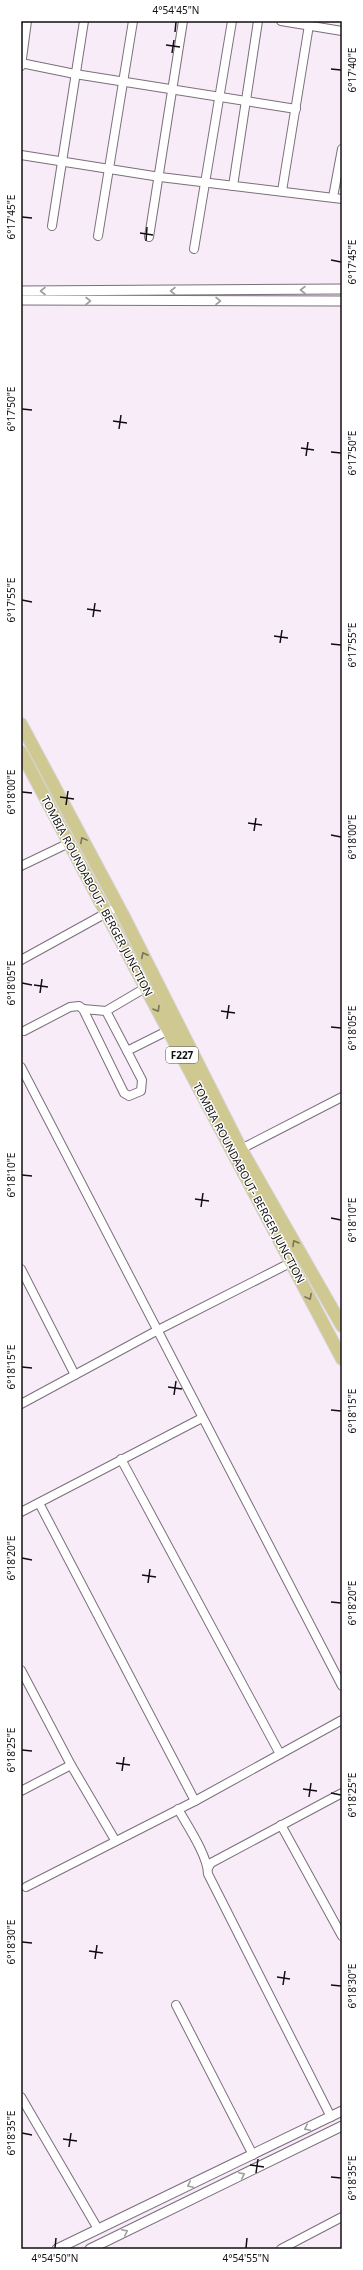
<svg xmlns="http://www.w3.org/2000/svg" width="363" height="2270" font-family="'Noto Sans',sans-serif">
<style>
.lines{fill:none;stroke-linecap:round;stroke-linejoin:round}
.minor-casing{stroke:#7a6f7a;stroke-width:10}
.tertiary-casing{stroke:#7a6f7a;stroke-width:11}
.primary-casing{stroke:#d4d4d4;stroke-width:14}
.minor{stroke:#fff;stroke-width:8}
.tertiary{stroke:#fff;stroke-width:9}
.primary{stroke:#d0c891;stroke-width:12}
.oneway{stroke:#a09fa0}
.oneway2{stroke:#7a7458}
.ticks{fill:none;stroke:#120e12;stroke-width:1.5}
.labels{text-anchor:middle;stroke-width:3;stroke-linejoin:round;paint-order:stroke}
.shield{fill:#fff;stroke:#595659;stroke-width:1}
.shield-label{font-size:10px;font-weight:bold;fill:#120e12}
.street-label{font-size:11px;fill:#120e12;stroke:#fff}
.neatline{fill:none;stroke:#120e12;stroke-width:1.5}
.ticks-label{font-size:10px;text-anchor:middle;fill:#120e12}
</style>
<rect width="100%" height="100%" fill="#f8ecf8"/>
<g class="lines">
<g class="minor-casing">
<g id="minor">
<polyline points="281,21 342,31"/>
<polyline points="21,63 75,74 296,109"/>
<polyline points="21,66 27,21"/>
<polyline points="21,155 160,177 342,199"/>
<polyline points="233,186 258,21"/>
<polyline points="282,191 309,25"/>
<polyline points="333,197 342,149"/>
<polyline points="52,226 84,21"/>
<polyline points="98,236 133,21"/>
<polyline points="149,237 183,21"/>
<polyline points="194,249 232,21"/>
<polyline points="21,866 69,843"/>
<polyline points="21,960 119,906"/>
<polyline points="145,988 106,1011 127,1051 169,1030"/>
<polyline points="83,1009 106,1011"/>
<polyline points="24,1031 70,1007 79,1006 83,1009 124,1093 129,1096 141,1091 142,1080 127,1051"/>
<polyline points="21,1067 342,1686"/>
<polyline points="241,1149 342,1097"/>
<polyline points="21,1269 75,1375"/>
<polyline points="21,1404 158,1330 290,1263"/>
<polyline points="121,1459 280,1754"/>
<polyline points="39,1503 195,1801"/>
<polyline points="21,1512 202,1418"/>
<polyline points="21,1670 71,1765 115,1840"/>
<polyline points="21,1791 71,1765"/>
<path d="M178,1809C187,1825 208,1856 208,1874L331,2117"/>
<polyline points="281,1825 342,1936"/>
<polyline points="208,1868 211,1863 342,1793"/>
<polyline points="26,1887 195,1801 342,1720"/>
<polyline points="176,2005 253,2155"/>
<polyline points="21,2097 98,2229"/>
<polyline points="281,2249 342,2217"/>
</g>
</g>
<g class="tertiary-casing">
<g id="tertiary">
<polyline points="21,291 342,289"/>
<polyline points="21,300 342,301"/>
<polyline points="57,2249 342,2111"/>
<polyline points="90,2249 342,2126"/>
</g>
</g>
<g class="primary-casing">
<g id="primary">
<polyline points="21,724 123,915 241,1149 342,1326"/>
<polyline points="21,752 342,1359"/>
</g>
</g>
<use href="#minor" class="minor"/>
<use href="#tertiary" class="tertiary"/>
<use href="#primary" class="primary"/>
</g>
<defs><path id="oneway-chevron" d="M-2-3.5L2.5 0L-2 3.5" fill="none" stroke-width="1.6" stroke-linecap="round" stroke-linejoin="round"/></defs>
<g class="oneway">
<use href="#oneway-chevron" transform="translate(303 290) rotate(180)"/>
<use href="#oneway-chevron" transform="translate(43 291) rotate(-180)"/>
<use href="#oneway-chevron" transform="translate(173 291) rotate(180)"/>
<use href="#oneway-chevron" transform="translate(88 301)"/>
<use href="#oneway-chevron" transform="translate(218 301)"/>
<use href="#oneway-chevron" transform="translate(307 2128) rotate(154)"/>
<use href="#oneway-chevron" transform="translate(242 2175) rotate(-26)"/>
<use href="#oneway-chevron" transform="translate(190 2185) rotate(155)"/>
<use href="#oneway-chevron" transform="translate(125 2232) rotate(-26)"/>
</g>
<g class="oneway2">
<use href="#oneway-chevron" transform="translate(83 840) rotate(-118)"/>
<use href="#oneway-chevron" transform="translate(144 955) rotate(-117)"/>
<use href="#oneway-chevron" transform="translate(157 1009) rotate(60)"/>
<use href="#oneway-chevron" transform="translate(295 1243) rotate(-120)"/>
<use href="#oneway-chevron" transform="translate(309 1297) rotate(62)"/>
</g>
<path class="ticks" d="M175,32L176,22M166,45L180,47M172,53L174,40M331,69L341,70M22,217L32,218M140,233L153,235M146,241L147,227M331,260L341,262M22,409L32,410M113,421L127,423M119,429L121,415M301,448L314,450M331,452L341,453M306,456L308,442M22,600L32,602M87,609L101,611M93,617L95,603M274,636L288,638M280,643L282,630M331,644L341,645M22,792L32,793M60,797L74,799M66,805L68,791M248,823L262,825M254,831L256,818M331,835L341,837M22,983L32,985M34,985L48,987M40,993L42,979M221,1011L235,1013M227,1019L229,1005M331,1027L341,1028M22,1175L32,1176M195,1199L209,1201M201,1207L203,1193M331,1218L341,1220M22,1367L32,1368M168,1387L182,1389M174,1395L176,1381M331,1410L341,1411M22,1558L32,1560M142,1575L156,1577M148,1583L150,1569M331,1602L341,1603M22,1750L32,1751M116,1763L130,1765M122,1771L124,1757M303,1789L317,1791M331,1793L341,1795M309,1797L311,1783M22,1942L32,1943M89,1951L103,1953M95,1959L97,1945M277,1977L290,1979M283,1985L285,1971M331,1985L341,1986M22,2133L32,2135M63,2139L77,2141M69,2147L71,2133M250,2165L264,2167M256,2173L258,2159M331,2177L341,2178M55,2248L56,2238M246,2248L247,2238"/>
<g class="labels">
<rect class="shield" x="166" y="1047" width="32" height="16" rx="3"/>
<g class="shield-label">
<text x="182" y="1059">F227</text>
</g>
<g class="street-label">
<text transform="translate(97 896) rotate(62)" y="4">TOMBIA ROUNDABOUT- BERGER JUNCTION</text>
<text transform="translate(249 1183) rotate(62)" y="4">TOMBIA ROUNDABOUT- BERGER JUNCTION</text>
</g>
</g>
<rect width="363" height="2270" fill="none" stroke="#ffffff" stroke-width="44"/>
<rect x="22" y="22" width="319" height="2226" class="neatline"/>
<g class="ticks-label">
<text x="176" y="14">4°54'45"N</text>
<text transform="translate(352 70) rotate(-90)" y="4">6°17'40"E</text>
<text transform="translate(11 217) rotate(-90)" y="4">6°17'45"E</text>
<text transform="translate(352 262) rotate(-90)" y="4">6°17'45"E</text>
<text transform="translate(11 409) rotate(-90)" y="4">6°17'50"E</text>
<text transform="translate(352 453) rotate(-90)" y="4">6°17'50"E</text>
<text transform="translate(11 600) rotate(-90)" y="4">6°17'55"E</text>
<text transform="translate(352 645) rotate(-90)" y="4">6°17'55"E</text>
<text transform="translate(11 792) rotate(-90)" y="4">6°18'00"E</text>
<text transform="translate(352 837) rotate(-90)" y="4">6°18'00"E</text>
<text transform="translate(11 983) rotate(-90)" y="4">6°18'05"E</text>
<text transform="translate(352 1028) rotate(-90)" y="4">6°18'05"E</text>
<text transform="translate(11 1175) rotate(-90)" y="4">6°18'10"E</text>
<text transform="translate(352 1220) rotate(-90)" y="4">6°18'10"E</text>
<text transform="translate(11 1367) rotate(-90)" y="4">6°18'15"E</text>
<text transform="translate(352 1411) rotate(-90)" y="4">6°18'15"E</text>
<text transform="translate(11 1558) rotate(-90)" y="4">6°18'20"E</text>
<text transform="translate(352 1603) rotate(-90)" y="4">6°18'20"E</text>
<text transform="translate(11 1750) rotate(-90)" y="4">6°18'25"E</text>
<text transform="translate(352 1795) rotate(-90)" y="4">6°18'25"E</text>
<text transform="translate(11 1942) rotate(-90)" y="4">6°18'30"E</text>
<text transform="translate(352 1986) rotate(-90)" y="4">6°18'30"E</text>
<text transform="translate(11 2133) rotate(-90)" y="4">6°18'35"E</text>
<text transform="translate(352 2178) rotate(-90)" y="4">6°18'35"E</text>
<text x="55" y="2262">4°54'50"N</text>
<text x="246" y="2262">4°54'55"N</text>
</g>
</svg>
